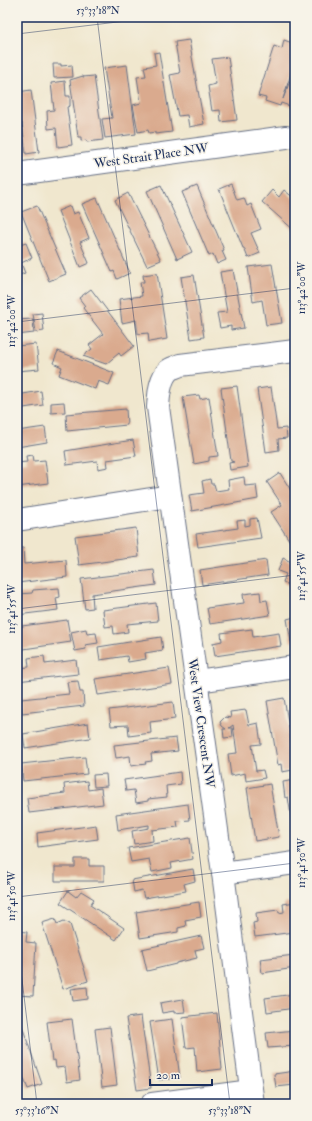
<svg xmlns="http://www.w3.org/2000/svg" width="312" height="1121" font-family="'IM FELL Double Pica',serif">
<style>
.building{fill:#daaa8e}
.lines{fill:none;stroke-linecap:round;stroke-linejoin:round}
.minor-casing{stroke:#666f85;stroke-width:24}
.minor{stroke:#fff;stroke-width:22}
.ticks{fill:none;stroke:#1b2f5e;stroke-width:1;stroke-opacity:0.45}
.labels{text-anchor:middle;stroke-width:3;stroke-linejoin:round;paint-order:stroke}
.street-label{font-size:13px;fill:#1b2f5e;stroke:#f7f3e8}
.neatline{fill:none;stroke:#1b2f5e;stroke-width:1.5}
.ticks-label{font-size:10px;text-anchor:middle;fill:#1b2f5e}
</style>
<rect width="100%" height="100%" fill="#f7f3e8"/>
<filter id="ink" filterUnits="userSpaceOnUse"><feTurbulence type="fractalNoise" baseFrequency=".025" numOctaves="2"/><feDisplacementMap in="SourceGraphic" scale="8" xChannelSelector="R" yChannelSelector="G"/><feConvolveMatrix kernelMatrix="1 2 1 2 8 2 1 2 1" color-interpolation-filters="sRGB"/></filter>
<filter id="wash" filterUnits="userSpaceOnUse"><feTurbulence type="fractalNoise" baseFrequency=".012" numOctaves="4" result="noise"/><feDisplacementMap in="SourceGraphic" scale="16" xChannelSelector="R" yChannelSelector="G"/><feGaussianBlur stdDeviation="0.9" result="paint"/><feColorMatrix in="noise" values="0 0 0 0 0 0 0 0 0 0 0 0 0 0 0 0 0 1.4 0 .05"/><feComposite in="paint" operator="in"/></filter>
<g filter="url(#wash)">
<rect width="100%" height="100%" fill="#f0e7ce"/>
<g id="blocks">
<g class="building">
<polygon points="189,40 204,124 189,127 187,115 178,116 170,75 180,73 175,42"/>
<polygon points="284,40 295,44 295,60 283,99 290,81 295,83 295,108 281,103 280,106 265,101 266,98 258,96 274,46 282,49"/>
<polygon points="159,52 172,132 155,134 155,132 149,133 148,130 138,132 133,105 141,103 137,77 146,76 144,67 156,65 154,53"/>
<polygon points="228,57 237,120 221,122 220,110 212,111 208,86 216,84 212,59"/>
<polygon points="53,64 61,64 61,66 72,65 73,77 54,78"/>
<polygon points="127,65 136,134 105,138 102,119 112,118 104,68"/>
<polygon points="83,76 83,77 94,76 103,140 87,142 86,140 81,141 81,137 78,137 70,80"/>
<polygon points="65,81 66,96 70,96 70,106 67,107 72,145 58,147 56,128 48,129 47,111 54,110 51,83"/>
<polygon points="31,90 39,152 26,154 22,123 17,124 17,112 20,112 18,92"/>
<polygon points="231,184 237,200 244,198 247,206 251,204 261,229 251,233 260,253 248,258 244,248 243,248 219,189"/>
<polygon points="161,185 192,252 177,259 147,191"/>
<polygon points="197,186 224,250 222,251 226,260 217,264 213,254 209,256 182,192"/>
<polygon points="272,190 279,197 284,190 295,199 295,231 262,202"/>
<polygon points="128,193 161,260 147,266 115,200"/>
<polygon points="97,198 130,273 117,279 114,271 112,272 82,204"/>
<polygon points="37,206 66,274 49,281 21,212"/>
<polygon points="70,206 73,214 78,212 89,238 80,242 89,263 80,267 58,211"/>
<polygon points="26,243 32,258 21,263 25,273 17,276 17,246"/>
<polygon points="272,264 282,323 266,325 262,300 253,302 248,267"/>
<polygon points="233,270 244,328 231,330 231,326 220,328 217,313 227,312 220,272"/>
<polygon points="157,273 167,339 149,342 148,333 138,334 136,320 122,323 119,299 142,296 140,282 144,282 143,275"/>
<polygon points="194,275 204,337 191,339 181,277"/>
<polygon points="91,289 134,346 121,356 119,353 106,364 83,356 92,349 89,345 103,334 83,308 85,306 79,298"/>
<polygon points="42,313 44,331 36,332 33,314"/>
<polygon points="33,319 34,333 17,335 17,320"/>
<polygon points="36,344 39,369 17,371 17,346"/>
<polygon points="58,351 114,373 109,385 98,381 95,389 59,375 62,367 53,363"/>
<polygon points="237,386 248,467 230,470 229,463 234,462 231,461 221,388"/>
<polygon points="271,387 277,429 286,428 287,438 278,439 279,450 266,452 257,389"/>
<polygon points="41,391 43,405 17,409 17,395"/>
<polygon points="199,395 200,399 209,397 218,456 209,457 209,461 194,464 183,397"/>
<polygon points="64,402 65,412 51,413 51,403"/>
<polygon points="126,409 127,425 67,431 66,414"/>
<polygon points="45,427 47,442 17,447 17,431"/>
<polygon points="133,440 136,456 107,460 108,467 98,469 97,461 67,465 65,451"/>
<polygon points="33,455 34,461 45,460 48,483 17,487 17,463 27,462 26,456"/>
<polygon points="280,473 295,497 295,544 293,546 271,512 282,505 267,482"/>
<polygon points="244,477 245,486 256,485 258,499 192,511 189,495 204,493 202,481 210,479 211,484 214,484 216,491 229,489 228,480"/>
<polygon points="257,518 261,538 198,547 196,534 238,528 237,521 245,520 245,526 250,525 250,519"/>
<polygon points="136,528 139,557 79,565 75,536"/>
<polygon points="17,548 23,548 24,564 66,560 67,577 17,583"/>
<polygon points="283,558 295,564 295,588 283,582 286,574 278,571"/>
<polygon points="266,560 268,575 202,585 200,570"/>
<polygon points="154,570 156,585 92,594 93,608 85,609 81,579"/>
<polygon points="59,588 60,597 56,598 58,610 17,615 18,594 32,593 33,590"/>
<polygon points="260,592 261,601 267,600 270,615 210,624 207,608 244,603 243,594"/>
<polygon points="156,603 158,621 127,624 128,632 114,634 113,626 105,627 103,610"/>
<polygon points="295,617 295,641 291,642 287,619"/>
<polygon points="67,620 71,642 17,650 17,628 22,627 22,626"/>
<polygon points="86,629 87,634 96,633 98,643 85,645 86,649 75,651 71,632"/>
<polygon points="252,629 253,637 279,633 281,646 215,656 213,643 222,641 221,633"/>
<polygon points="161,637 163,650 145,653 146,659 128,662 127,656 100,660 98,647"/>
<polygon points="44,656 45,664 76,660 78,674 17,681 17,668 29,667 28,658"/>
<polygon points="169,668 172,684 98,695 95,679"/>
<polygon points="78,681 80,692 83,692 84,706 22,713 21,699 69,694 67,682"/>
<polygon points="284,698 295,763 292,763 293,770 282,772 281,764 278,765 267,701"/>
<polygon points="173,702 175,719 150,722 151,733 129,736 128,725 111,726 109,710"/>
<polygon points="246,710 249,725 258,723 261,744 252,745 256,771 263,770 265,778 246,781 245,773 231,776 228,754 237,753 233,725 229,728 232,728 233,737 224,738 223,729 226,729 222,726 220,722 225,717 231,718 230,712"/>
<polygon points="88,723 90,738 25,748 23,734"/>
<polygon points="176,738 178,751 151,754 152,761 145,762 146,764 131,766 130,756 116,758 114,745"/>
<polygon points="85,757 87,774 23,781 21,764"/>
<polygon points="180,772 181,784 166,786 167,797 148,799 148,801 136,803 134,790 126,791 124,780"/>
<polygon points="106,774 107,786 94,787 93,775"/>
<polygon points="295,780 295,822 292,822 288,797 285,798 283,782"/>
<polygon points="87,781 88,790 101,788 103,804 29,813 27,798 65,793 64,784"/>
<polygon points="270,784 279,837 255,841 247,788"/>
<polygon points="188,804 190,820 177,821 178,827 152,830 153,841 134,844 132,831 149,828 149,825 118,830 116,814"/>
<polygon points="96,825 98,839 38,847 37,833"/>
<polygon points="190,838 193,859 171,863 172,868 152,872 149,859 131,862 128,848"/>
<polygon points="75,859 89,859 89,866 104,866 104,881 55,881 55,867 75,867"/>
<polygon points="193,869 195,881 184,884 186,891 144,898 142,890 134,892 132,880"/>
<polygon points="68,891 76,897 81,891 94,899 90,905 124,928 116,940 60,903"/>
<polygon points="199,902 201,917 185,920 186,926 178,928 178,932 140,938 136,912"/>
<polygon points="295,902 295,932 255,937 253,923 257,922 256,913 278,910 279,913 284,912 283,904"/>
<polygon points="55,919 57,924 64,921 70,924 88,981 63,989 42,923"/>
<polygon points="17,931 27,932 26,942 36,943 33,996 17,995"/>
<polygon points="201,936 204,948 195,950 197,958 176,963 176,964 147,971 142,949"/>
<polygon points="295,955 295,968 262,973 260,959"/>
<polygon points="293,986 295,986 295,1008 267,1012 265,998 294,994"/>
<polygon points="87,987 88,999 73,1001 71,989"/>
<polygon points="183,999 185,1012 174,1013 174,1011 162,1013 160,1003"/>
<polygon points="217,1013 222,1069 197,1072 195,1047 186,1048 182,1017"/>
<polygon points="141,1016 151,1088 137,1090 126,1018"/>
<polygon points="72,1019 80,1080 67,1082 65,1067 56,1068 55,1060 52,1061 47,1022"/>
<polygon points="172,1019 180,1078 159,1080 150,1022"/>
<polygon points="22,1026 42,1084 28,1089 22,1074 17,1076 17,1027"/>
<polygon points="110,1027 117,1085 102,1087 95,1029"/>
<polygon points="295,1030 295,1046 268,1048 266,1033"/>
<polygon points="295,1071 295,1085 276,1087 274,1074"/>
</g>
</g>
</g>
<g filter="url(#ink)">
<use href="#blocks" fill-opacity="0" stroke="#666f85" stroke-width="1"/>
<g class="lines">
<g class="minor-casing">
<g id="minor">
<polyline points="17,174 286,137"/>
<polyline points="17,520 170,496"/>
<polyline points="197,681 295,667"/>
<polyline points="223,873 295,863"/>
<polyline points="152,1104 251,1091"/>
<path d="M253,1104L223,873L158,407C159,396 159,379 169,370C171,368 177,367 180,365L295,351"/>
</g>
</g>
<use href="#minor" class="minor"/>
</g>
</g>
<path class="ticks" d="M97,17L230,1104M290,17L295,57M17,34L159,17M17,322L295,288M17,609L295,575M17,897L295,863M17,938L37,1104"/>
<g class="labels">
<g class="street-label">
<text transform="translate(151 155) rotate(-8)" y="5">West Strait Place NW</text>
<text transform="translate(202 723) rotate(82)" y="5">West View Crescent NW</text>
</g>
</g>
<rect width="312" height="1121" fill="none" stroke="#f7f3e8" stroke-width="44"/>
<path d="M150 1079v6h62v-6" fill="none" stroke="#1b2f5e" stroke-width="2"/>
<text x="156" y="1079" font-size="12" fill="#1b2f5e" stroke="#f7f3e8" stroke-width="3" paint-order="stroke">20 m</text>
<rect x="22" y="22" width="268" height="1077" class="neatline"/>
<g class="ticks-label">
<text x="98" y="14">53°33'18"N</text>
<text transform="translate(301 288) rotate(-90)" y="4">113°42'00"W</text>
<text transform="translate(11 321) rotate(-90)" y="4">113°42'00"W</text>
<text transform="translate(301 576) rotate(-90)" y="4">113°41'55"W</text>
<text transform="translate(11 609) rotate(-90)" y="4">113°41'55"W</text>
<text transform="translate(301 863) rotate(-90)" y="4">113°41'50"W</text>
<text transform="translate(11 896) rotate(-90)" y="4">113°41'50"W</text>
<text x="37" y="1114">53°33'16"N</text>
<text x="230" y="1114">53°33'18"N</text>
</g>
</svg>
